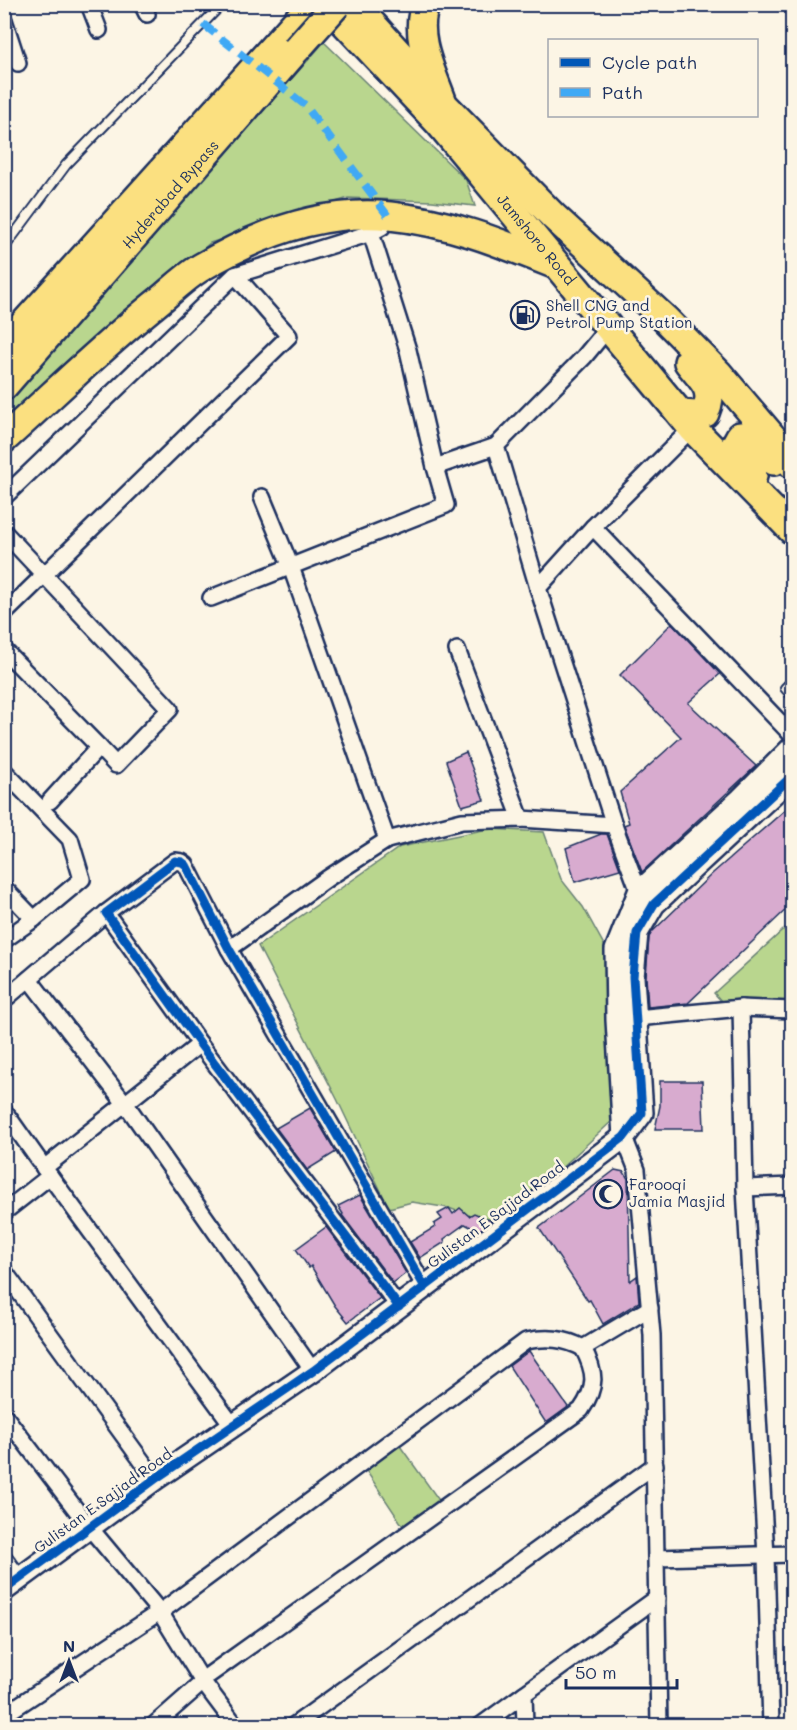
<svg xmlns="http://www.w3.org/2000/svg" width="797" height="1730" font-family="Mali,sans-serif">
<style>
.green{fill:#b9d68e;stroke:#6a8276;stroke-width:1.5}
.building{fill:#d8abcf;stroke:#1b2f5e;stroke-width:1.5}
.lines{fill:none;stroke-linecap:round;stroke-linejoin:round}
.lane-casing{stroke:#1b2f5e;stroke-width:12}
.street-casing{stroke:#1b2f5e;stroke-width:20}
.secondary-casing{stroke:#1b2f5e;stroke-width:26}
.highway-casing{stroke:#1b2f5e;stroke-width:32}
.lane{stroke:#fcf5e5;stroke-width:8}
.street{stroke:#fcf5e5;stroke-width:15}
.secondary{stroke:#fcf5e5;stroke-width:21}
.highway{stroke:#fbe080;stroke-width:27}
.highway-bridge-casing{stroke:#1b2f5e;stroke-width:32;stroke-linecap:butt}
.highway-bridge{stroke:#fbe080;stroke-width:27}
.quiet{stroke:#3fa9f5;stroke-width:8;stroke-dasharray:15 8;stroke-linecap:butt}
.cycleway-casing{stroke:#fcf5e5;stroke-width:13}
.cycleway{stroke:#0057b8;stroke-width:9}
.labels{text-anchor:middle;stroke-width:5;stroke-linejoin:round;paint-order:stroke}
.street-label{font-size:15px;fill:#1b2f5e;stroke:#fcf5e5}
.poi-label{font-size:15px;fill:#1b2f5e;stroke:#fcf5e5;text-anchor:start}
</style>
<rect width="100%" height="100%" fill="#fcf5e5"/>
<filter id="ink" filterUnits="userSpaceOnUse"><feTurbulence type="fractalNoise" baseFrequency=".0167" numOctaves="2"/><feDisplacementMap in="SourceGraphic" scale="12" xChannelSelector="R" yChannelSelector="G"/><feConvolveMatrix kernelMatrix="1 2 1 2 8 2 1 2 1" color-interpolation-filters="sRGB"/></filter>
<g filter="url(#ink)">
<g class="green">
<polygon points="324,42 466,180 475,206 432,201 348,198 210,243 5,425 5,405"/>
<polygon points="488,829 544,832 561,879 583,907 604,945 613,1120 555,1174 488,1223 449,1208 412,1202 389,1208 337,1099 258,946 400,847"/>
<polygon points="792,922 792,1007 724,1004 714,993"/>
<polygon points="400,1446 441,1503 405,1529 365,1469"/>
</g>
<g class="building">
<polygon points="672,623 720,674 688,703 756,766 642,872 624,825 629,823 620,792 681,737 620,675"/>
<polygon points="466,752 484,800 462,806 446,761"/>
<polygon points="792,804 792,904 688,1003 648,1007 646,977 649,937 652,932 713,873"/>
<polygon points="601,834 607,834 620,869 575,882 566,848"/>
<polygon points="660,1081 702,1081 704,1129 655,1129 660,1106"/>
<polygon points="310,1108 336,1152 307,1170 276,1128"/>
<polygon points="615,1170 624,1172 628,1179 630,1281 637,1276 639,1302 603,1324 590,1300 588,1301 539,1228"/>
<polygon points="360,1195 406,1273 393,1283 342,1215 343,1214 338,1206"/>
<polygon points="449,1208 453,1214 460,1208 469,1216 474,1213 492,1221 478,1231 465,1224 444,1239 445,1242 420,1258 410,1242 435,1227 434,1224 442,1219 438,1214"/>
<polygon points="326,1227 380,1298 348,1322 335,1306 311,1266 309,1268 296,1249"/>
<polygon points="529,1351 568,1407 546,1423 509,1366"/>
</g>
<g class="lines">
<g class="lane-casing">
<g id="lane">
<polyline points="4,248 66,165 222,4"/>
<polyline points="792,681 785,688 792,696"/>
</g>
</g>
<g class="street-casing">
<g id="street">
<polyline points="89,4 99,30"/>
<polyline points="142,4 147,14"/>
<polyline points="4,20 18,63"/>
<polyline points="371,233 408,350 435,467"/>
<polyline points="4,497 235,275 371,233 382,227 388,216"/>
<polyline points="262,497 291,567 387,840"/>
<polyline points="593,527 692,428"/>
<polyline points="4,532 170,709 116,765 99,747 50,801"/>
<polyline points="538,588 496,446 584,357 608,328"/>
<polyline points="211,598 446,505 435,467 496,446"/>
<polyline points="4,614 289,336 235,275"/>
<polyline points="4,650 99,747"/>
<polyline points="457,650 521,819"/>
<polyline points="4,771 70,839 82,879 34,919 4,940"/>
<polyline points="614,825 538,588 593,527 792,735"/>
<polyline points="4,888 34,919"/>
<polyline points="229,949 328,878 387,840 462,821 521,819 614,825 639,892"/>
<polyline points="29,979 130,1110 313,1371"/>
<polyline points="4,1000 106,913"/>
<polyline points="741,1008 745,1188 766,1556 771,1726"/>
<polyline points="626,1019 741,1008 792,1010"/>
<polyline points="4,1111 50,1176 4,1212"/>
<polyline points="624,1137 637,1170 652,1335 659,1726"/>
<polyline points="44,1168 200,1044"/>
<polyline points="50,1176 233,1426"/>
<polyline points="745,1188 792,1186"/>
<polyline points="4,1271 155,1479"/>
<polyline points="399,1307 200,1044 106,913 175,861 182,862 186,865 229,949 425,1287"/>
<polyline points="4,1415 90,1528 160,1612 203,1682 236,1726"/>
<polyline points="4,1558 20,1579"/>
<polyline points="657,1558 792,1554"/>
<path d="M209,1675L581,1410C597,1387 596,1373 583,1348L650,1308"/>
<path d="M4,1715L170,1605L526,1341C547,1337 564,1338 583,1348"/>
<polyline points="153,1726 203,1682"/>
<polyline points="293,1726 655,1465"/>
<polyline points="480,1726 524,1694"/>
<polyline points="525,1726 524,1694 657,1598"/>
</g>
</g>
<g class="secondary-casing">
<g id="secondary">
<polyline points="624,1137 617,1020 616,950 639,892 741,799 792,748"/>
<polyline points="4,1590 155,1479 313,1371 624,1137 642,1113 633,977 637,933 654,904 792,776"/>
</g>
</g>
<g class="highway-casing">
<g id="highway">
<path id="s1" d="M327,4L439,123L692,428L792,530"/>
<polyline points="354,4 422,79"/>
<path d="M426,4C412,34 433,74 443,103"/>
<polyline points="447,108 553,216 666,320 719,374 774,439 792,464"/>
<polyline points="4,346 312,4"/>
<path id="s2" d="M4,386L292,55"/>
<path d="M681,414L695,415L705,413C716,388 702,381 688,362"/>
<path d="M4,439C54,394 102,347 154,305C169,293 184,278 200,268C256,235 324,209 390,216C450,222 501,243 556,265"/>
<polyline points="753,476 736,454 735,445 740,436 747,436 774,461"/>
</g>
</g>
<use href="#lane" class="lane"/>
<use href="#street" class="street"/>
<use href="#secondary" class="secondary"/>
<use href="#highway" class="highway"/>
<g class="highway-bridge-casing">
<polyline id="highway-bridge" points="296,50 337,4"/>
</g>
<use href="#highway-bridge" class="highway-bridge"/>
<polyline class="quiet" points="203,24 305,105 388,216"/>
<g class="cycleway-casing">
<g id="cycleway">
<polyline points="399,1307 200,1044 106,913 175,861 182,862 186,865 229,949 425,1287"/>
<polyline points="4,1590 155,1479 313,1371 624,1137 642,1113 633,977 637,933 654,904 792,776"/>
</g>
</g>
<use href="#cycleway" class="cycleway"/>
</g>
</g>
<defs>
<g id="fuel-ring" transform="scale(1.5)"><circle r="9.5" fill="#fcf5e5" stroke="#1b2f5e" stroke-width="1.5"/><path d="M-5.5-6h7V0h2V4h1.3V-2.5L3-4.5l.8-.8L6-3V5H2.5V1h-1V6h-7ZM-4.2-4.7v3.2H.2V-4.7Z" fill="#1b2f5e"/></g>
<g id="mosque-ring" transform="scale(1.5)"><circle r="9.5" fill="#fcf5e5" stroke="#1b2f5e" stroke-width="1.5"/><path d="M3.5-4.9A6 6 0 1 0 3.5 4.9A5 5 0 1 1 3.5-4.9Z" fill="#1b2f5e"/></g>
</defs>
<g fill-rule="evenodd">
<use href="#fuel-ring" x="525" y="315"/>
<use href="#mosque-ring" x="608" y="1194"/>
</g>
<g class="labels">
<g class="street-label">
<text dy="5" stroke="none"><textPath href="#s2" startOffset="254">Hyderabad Bypass</textPath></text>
<text dy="5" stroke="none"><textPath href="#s1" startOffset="315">Jamshoro Road</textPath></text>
<text transform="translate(496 1215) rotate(-37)" y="5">Gulistan E Sajjad Road</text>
<text transform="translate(103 1501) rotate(-36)" y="5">Gulistan E Sajjad Road</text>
</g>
<g class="poi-label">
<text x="546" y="311">Shell CNG and<tspan x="546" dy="17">Petrol Pump Station</tspan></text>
<text x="629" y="1190">Farooqi<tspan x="629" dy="17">Jamia Masjid</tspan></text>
</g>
</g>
<rect width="797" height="1730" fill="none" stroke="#fcf5e5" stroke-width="24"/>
<rect x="12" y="12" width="773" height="1706" fill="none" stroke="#1b2f5e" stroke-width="2" filter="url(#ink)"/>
<rect x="548" y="39" width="210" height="78" fill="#fcf5e5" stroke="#a2a6af" stroke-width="1.5"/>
<rect x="560" y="58" width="30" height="9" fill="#0057b8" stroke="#a2a6af" stroke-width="1.5"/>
<text x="602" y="69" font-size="18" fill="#1b2f5e">Cycle path</text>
<rect x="560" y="88" width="30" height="9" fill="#3fa9f5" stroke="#a2a6af" stroke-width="1.5"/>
<text x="602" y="99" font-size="18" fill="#1b2f5e">Path</text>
<g transform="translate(69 1661)" stroke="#fcf5e5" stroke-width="4.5" paint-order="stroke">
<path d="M0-4.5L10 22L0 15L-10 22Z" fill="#1b2f5e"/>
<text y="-9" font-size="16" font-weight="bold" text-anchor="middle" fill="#1b2f5e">N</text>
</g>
<path d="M566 1679v9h111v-9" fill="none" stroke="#1b2f5e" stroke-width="3"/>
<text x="575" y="1679" font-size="18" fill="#1b2f5e" stroke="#fcf5e5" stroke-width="4.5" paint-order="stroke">50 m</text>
</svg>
